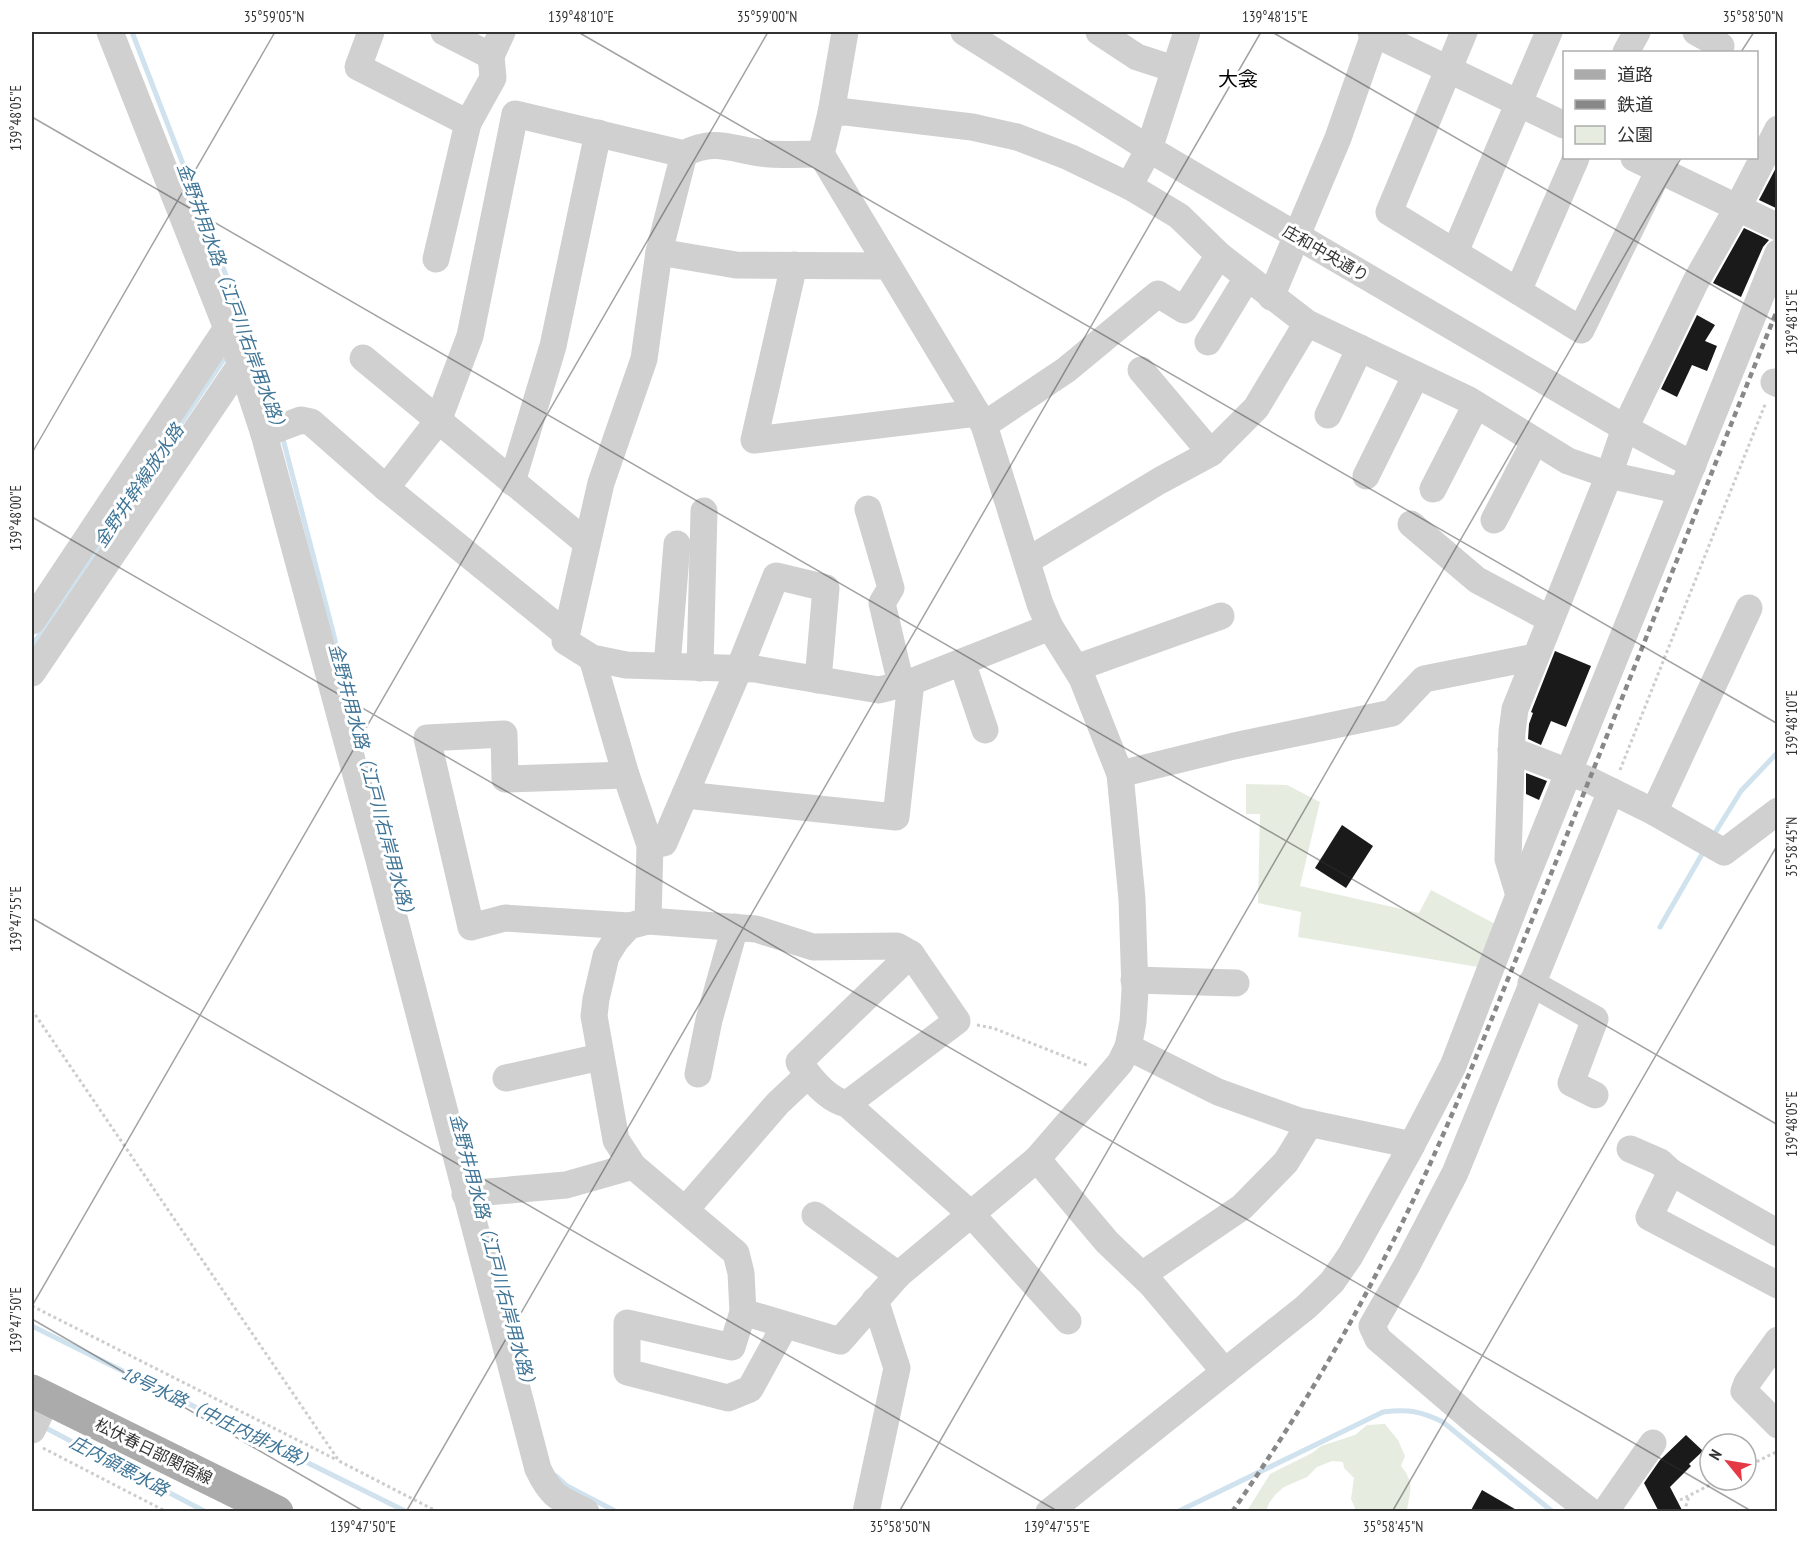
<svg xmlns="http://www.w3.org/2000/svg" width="1809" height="1543" font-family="'PT Sans Narrow','Noto Sans JP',sans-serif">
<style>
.green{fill:#e6ecdf}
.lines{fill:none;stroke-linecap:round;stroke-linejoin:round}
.stream{stroke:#cfe2ee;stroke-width:5}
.building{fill:#1a1a1a}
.path{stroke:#cdcdcd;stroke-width:3;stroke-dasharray:3 3;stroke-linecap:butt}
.minor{stroke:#d0d0d0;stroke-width:27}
.major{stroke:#ababab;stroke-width:33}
.rail{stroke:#888;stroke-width:4.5;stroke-dasharray:6 4.5;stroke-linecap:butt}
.ticks{fill:none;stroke:#333;stroke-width:1.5;stroke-opacity:0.45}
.labels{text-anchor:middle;stroke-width:6;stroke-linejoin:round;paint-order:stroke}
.street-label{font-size:16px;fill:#333;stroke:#fff}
.water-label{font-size:18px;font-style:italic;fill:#3f7597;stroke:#fff}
.quarter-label{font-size:20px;fill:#000;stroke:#fff}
.neatline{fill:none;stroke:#333;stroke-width:2}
.ticks-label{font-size:15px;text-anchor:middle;fill:#333}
</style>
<rect width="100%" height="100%" fill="#fff"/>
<g class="green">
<polygon points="1246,784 1287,785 1320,802 1300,886 1419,913 1431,890 1497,925 1478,967 1298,937 1301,912 1258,903 1260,814 1246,814"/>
<path d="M1385,1424L1398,1440L1405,1456L1401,1466C1414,1482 1411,1489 1407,1509L1401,1511H1352L1355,1508L1351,1499L1354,1478L1344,1468L1343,1462L1332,1461L1317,1467L1307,1477L1284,1487L1275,1495L1269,1503L1266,1511H1247L1270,1474L1312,1453L1321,1446L1355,1435L1367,1425Z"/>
</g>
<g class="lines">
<g class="stream">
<polyline points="132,32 246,327 277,421"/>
<polyline points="282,435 357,725"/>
<polyline points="32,646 228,353"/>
<polyline points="1713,836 1741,791 1778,752"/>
<polyline points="1660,927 1705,849"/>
<polyline points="32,1326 407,1512"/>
<polyline points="44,1427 206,1512"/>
<polyline points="556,1476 567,1486 617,1512"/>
<path d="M1177,1512L1383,1412C1409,1409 1420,1411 1443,1422L1553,1512"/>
</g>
</g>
<g class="building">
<polygon points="1778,164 1778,209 1759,200"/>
<polygon points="1744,228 1769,240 1763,247 1741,297 1713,283"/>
<polygon points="1697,315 1715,325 1705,341 1717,346 1707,371 1692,365 1677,397 1661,389"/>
<polygon points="1555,651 1591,666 1566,727 1551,721 1541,745 1528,739 1529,724 1533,713 1531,712"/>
<polygon points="1526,773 1547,781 1539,800 1526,794"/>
<polygon points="1342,825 1373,846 1346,888 1315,868"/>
<polygon points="1686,1435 1703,1451 1689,1464 1691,1466 1670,1487 1683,1512 1659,1512 1644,1483 1660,1460"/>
<polygon points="1482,1490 1520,1512 1470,1512"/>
</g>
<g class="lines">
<g class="path">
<polyline points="1620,770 1766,402"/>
<polyline points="32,1010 339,1461 438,1512"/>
<polyline points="977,1025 993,1028 1089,1066"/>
<polyline points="32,1306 337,1460"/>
<polyline points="43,1448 167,1512"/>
<polyline points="1746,1467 1778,1451"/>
<polyline points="1680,1500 1720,1480"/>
<polyline points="1684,1512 1689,1496"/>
</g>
<g class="minor">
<path d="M110,32L241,364L264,434L379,860L538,1469C552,1498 559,1498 586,1512"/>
<polyline points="371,32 358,67 468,123 493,78 491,56"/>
<polyline points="444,32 491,56 502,32"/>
<polyline points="845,32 831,113 821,154 984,425 1040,604 1050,627 1082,678 1120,774 1132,899 1135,990 1133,1022 1128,1047 1120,1063 1037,1159 898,1275 840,1341 743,1312 741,1273 736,1253 633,1166 616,1140 594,1016 596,999 606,956 616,940 629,926 648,921 756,929 813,947 897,946 911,954 957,1021 847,1104"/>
<polyline points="964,32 1149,149 1625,428 1693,465"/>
<polyline points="1099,32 1137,57 1174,69"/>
<polyline points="1371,32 1564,125"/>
<polyline points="1464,32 1389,212 1581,330 1665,158"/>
<polyline points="1696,32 1721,46 1717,52"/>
<polyline points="1626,52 1637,32"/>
<polyline points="831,113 846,112 972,127 1017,137 1069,157 1129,186 1179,216 1219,255 1307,323 1469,400 1568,461 1609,475 1682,491"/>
<polyline points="684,154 659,252 644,359 601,483 565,641 592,658 626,665 755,669 879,690 911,682 1050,627"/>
<polyline points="1634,158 1778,227"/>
<polyline points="1129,186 1149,149 1187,32"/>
<polyline points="659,252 736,265 887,266"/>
<polyline points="1455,252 1549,32"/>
<polyline points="436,259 468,123"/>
<polyline points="794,265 754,440 977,413"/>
<polyline points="1518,291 1576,158"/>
<polyline points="1271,297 1338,138 1375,32"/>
<polyline points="1208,342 1247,278"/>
<polyline points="363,358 587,543"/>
<polyline points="1141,370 1211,453"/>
<polyline points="1774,382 1778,384"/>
<polyline points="1328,415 1360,348"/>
<polyline points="984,425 1066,370 1158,294 1184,310 1219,255"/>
<polyline points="264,434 301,420 311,422 386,488 565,633"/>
<polyline points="1366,476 1416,375"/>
<polyline points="512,482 553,346 598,133"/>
<path d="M386,488L438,421L470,336L515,114L684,154C716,136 737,152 770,154C787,155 804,154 821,154"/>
<polyline points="1433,489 1476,405"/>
<polyline points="868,509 891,588 882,603 901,684"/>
<polyline points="1494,520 1535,441"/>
<polyline points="1411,524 1477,580 1550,619"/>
<polyline points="1027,561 1159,481 1211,453 1256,408 1307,323"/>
<polyline points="32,621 227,328"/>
<polyline points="592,658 626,775 650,845 648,921"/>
<polyline points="962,662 985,730"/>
<polyline points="667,666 677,544"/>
<polyline points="700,668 704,511"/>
<polyline points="1076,668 1221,616"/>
<polyline points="32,673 241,364"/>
<polyline points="1511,750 1589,780 1654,812 1724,852 1778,811"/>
<polyline points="1120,774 1234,746 1392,713 1424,679 1535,657"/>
<polyline points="626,775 505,779 504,734 427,738 471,927 505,918 629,926"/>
<polyline points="685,795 896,817 911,682"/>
<polyline points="1654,812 1749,608"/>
<polyline points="650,845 664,843 739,669 776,576 826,588 818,680"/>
<polyline points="1519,895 1508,859 1512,732 1515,709 1609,475 1625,428 1696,281 1738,207 1778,129"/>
<path d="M911,954L799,1062C810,1078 828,1100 847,1104L972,1215L1068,1321"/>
<polyline points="1134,980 1236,983"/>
<polyline points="1531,983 1595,1019 1571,1083 1595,1095"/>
<polyline points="1128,1047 1218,1092 1299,1121 1412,1145"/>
<polyline points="698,1074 709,1020 735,927"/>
<polyline points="506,1078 600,1057"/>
<polyline points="1630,1149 1660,1162 1671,1172 1649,1217 1778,1285"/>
<polyline points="1037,1159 1107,1242 1152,1285 1225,1372"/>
<polyline points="1671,1172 1778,1233"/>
<polyline points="465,1194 566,1185 633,1166"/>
<polyline points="686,1209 778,1103 808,1075"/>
<polyline points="815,1215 898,1275"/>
<polyline points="1142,1275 1242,1207 1286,1162 1310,1123"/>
<polyline points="743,1312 732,1347 627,1323 627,1372 728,1398 750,1389 785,1325"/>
<polyline points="1778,1340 1747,1383 1744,1391 1778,1425"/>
<polyline points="32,1430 47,1399"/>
<polyline points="866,1512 897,1368 875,1300"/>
<polyline points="1049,1512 1306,1307 1332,1282 1350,1256 1407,1154 1453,1066 1519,895 1778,253"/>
<polyline points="1591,1512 1473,1420 1378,1339 1372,1326 1407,1265 1455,1173 1611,791"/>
<polyline points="1605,1512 1653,1443"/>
</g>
<polyline class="major" points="32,1391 277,1512"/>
<path class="rail" d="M1232,1512C1289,1430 1341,1344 1386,1255C1442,1147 1486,1032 1532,920C1616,717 1695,512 1778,308"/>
</g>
<path class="ticks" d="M578,32L1778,724M1272,32L1778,323M1741,52L1754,32M32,117L1778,1125M32,453L275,32M32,517L1753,1512M32,918L1059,1512M32,1306L768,32M32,1319L365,1512M406,1512L1261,32M899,1512L1681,158M1392,1512L1778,844"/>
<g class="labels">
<g class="street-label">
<text transform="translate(1326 253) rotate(30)" y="6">庄和中央通り</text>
<text transform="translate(154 1451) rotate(26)" y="6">松伏春日部関宿線</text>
</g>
<g class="water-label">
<text transform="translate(232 299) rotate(70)" y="6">金野井用水路（江戸川右岸用水路）</text>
<text transform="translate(139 486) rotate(-56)" y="6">金野井幹線放水路</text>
<text transform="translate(372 783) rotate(75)" y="6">金野井用水路（江戸川右岸用水路）</text>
<text transform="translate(493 1253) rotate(75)" y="6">金野井用水路（江戸川右岸用水路）</text>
<text transform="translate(219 1419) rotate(26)" y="6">18号水路（中庄内排水路）</text>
<text transform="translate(119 1466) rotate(28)" y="6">庄内領悪水路</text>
</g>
<g class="quarter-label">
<text x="1238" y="86">大衾</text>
</g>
</g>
<rect width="1809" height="1543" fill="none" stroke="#ffffff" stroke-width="66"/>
<rect x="1563" y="51" width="195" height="108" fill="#ffffff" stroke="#adadad" stroke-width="1.5"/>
<rect x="1575" y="70" width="30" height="9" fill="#ababab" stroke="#adadad" stroke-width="1.5"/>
<text x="1617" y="81" font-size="18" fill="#333333">道路</text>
<rect x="1575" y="100" width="30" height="9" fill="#888888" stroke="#adadad" stroke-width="1.5"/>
<text x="1617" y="111" font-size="18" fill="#333333">鉄道</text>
<rect x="1575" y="126" width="30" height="18" fill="#e6ecdf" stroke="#adadad" stroke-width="1.5"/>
<text x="1617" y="141" font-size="18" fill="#333333">公園</text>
<g transform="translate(1728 1462) rotate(300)"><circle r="28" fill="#ffffff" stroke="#adadad" stroke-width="1.5"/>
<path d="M0-4.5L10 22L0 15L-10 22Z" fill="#e63946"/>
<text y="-9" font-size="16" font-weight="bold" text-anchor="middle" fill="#333333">N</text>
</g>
<rect x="33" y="33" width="1743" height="1477" class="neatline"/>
<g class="ticks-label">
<text x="274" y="22">35°59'05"N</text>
<text x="581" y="22">139°48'10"E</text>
<text x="767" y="22">35°59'00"N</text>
<text x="1275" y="22">139°48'15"E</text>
<text x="1753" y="22">35°58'50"N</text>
<text transform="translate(16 118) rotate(-90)" y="5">139°48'05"E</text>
<text transform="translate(1792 322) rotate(-90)" y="5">139°48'15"E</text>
<text transform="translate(16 518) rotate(-90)" y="5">139°48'00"E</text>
<text transform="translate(1792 723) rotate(-90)" y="5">139°48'10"E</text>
<text transform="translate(1792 847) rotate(-90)" y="5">35°58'45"N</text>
<text transform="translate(16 919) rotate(-90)" y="5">139°47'55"E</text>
<text transform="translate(1792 1124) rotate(-90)" y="5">139°48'05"E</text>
<text transform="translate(16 1320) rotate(-90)" y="5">139°47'50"E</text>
<text x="363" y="1532">139°47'50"E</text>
<text x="900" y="1532">35°58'50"N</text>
<text x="1057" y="1532">139°47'55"E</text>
<text x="1393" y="1532">35°58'45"N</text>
</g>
</svg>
